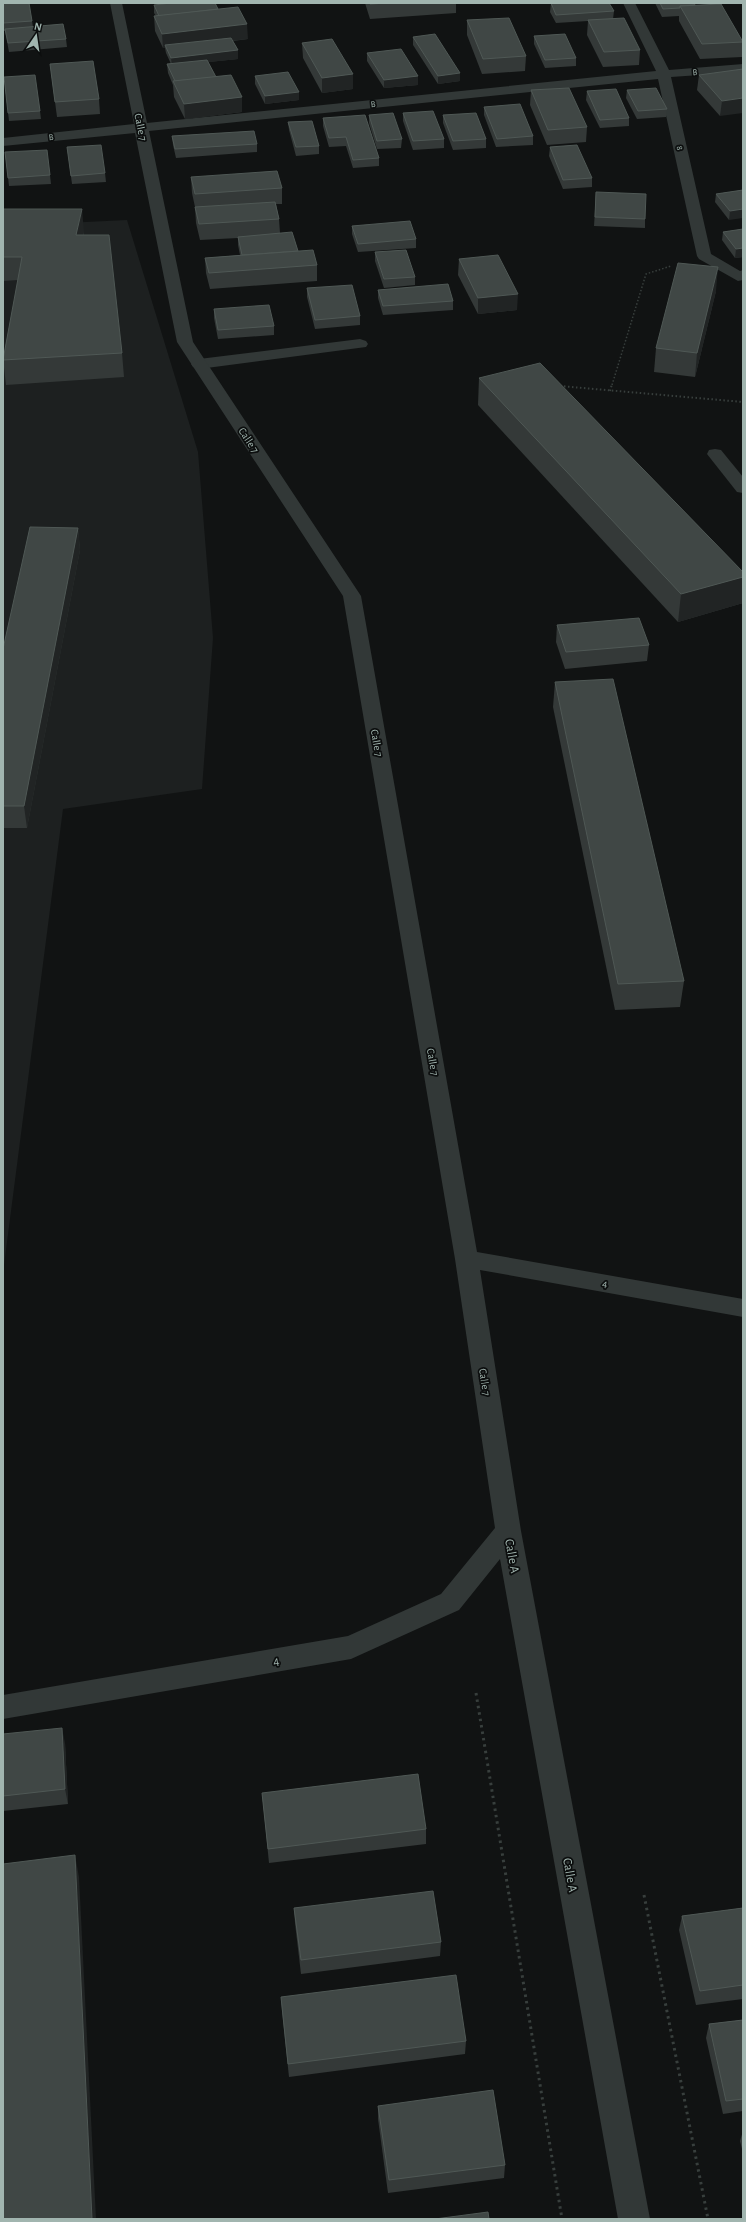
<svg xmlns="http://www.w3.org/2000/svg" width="746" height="2222" font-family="'Alegreya Sans',sans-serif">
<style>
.built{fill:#1d2020}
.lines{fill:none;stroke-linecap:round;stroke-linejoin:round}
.path-far2{stroke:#383f3d;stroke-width:1.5;stroke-dasharray:1.5 2;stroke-linecap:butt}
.path-far1{stroke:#383f3d;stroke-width:2;stroke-dasharray:1.5 2.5;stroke-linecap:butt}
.path{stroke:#383f3d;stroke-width:3;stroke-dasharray:2.5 4;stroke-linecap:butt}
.service{fill:#323837;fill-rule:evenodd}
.minor{fill:#323837;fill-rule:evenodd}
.wall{fill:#343938}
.shaded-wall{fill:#212424}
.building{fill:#404745;stroke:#4f5855}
.labels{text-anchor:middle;stroke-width:3.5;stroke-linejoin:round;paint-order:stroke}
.far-street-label{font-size:9px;fill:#a1b5af;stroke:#0c0e0e}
.street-label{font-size:11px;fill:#a1b5af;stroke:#0c0e0e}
.near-street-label{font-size:13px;fill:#a1b5af;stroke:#0c0e0e}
</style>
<rect width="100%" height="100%" fill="#111313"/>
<polygon class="built" points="127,220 198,452 213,638 202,789 63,809 3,1273 3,226"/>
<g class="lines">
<polyline class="path-far2" points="612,385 646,274 671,266"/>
<g class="path-far1">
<polyline points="560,386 743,402"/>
<polyline points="610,391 612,384"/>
</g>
<g class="path">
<polyline points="476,1693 562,2219"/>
<polyline points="644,1895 708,2219"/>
</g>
<polygon class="service" points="360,339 366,341 368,344 366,347 199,369 193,367 191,364 193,361 199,359"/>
<g class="minor">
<polygon points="110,3 122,3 147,123 656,71 623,3 635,3 669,70 743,64 743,72 671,77 711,254 740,271 743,270 743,280 738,281 699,259 697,256 658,79 149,131 193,342 361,596 477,1252 743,1299 743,1317 480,1270 521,1531 650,2219 618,2219 500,1559 459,1610 351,1659 3,1719 3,1695 348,1636 441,1594 495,1528 455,1259 343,596 177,342 135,133 3,146 3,138 134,124"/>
<polygon points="715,449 721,450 743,477 743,493 737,492 707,454 709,450"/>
</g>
</g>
<g class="wall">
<polygon points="3,3 32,21 33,27 66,39 67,47 9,52 5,31 3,31"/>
<polygon points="168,3 215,3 218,9 248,39 233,41 238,50 238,59 208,62 216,77 242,97 242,112 185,119 174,97 173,85 168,73 167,64 171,64 166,53 165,48 163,48 155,31 154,16 156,16 154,13 154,5"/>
<polygon points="365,3 456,3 456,13 370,19"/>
<polygon points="551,3 614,11 613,19 640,50 639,65 603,67 587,35 588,21 556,23 550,12"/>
<polygon points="655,3 694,3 695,5 743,42 742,57 700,59 679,21 679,16 662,17"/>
<polygon points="467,20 526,56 525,71 482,74 467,35"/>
<polygon points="534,36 576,58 576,66 545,68 534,44"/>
<polygon points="413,37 460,81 438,84 413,45"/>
<polygon points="302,43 353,74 353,89 322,93 303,58"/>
<polygon points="367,53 418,76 418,85 384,88 367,61"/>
<polygon points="50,64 99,99 100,114 57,117"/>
<polygon points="743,69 720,116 697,90 699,75"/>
<polygon points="255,76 299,100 265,104 255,84"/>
<polygon points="4,77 40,111 41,119 9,121"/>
<polygon points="531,90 587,127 586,142 547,145 530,105"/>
<polygon points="627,90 667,109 666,117 637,119 626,98"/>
<polygon points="587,91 629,118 629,126 600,128 586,100"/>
<polygon points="484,107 533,136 533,145 496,147 484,115"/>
<polygon points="403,113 444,139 444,148 413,150 403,121"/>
<polygon points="369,115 402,139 401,148 377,149 369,123"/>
<polygon points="443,115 486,139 486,148 453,150 443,123"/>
<polygon points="323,118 379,158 379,166 353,168 346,146 329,147 323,126"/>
<polygon points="288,122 319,146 319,154 296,156 289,130"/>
<polygon points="172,136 257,144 257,152 176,158 173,145"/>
<polygon points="67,147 105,173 106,182 72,184"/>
<polygon points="550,147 592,178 592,187 563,189 549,156"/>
<polygon points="5,152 50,175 51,184 9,186"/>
<polygon points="191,177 282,188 282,204 276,204 279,219 280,233 298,251 317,265 317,281 210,289 206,273 205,258 240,255 238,245 238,238 200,240 196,223 195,207 192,193"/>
<polygon points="743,190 729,220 715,202 716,194"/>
<polygon points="596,192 645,219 645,228 594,226"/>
<polygon points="3,209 84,232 84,235 122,353 124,377 6,385 3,359 18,280 3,281"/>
<polygon points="352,226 416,239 416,248 358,252 352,234"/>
<polygon points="743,229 743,257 735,258 722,240 723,232"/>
<polygon points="375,252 415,277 415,285 384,288 375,261"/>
<polygon points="459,259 517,310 478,314 458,275"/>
<polygon points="307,288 360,316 360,325 315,329 307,297"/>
<polygon points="378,290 453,301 453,310 383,315 378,298"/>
<polygon points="716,291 695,377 654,372 656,348"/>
<polygon points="214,309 274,326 274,335 218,339 214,318"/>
<polygon points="479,378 743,572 743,603 678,622 478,405"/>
<polygon points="78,528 80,550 27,828 3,828 3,649"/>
<polygon points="557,625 649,645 647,661 565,669 556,642"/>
<polygon points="555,682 684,981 680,1007 615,1010 553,707"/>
<polygon points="3,1734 65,1743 68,1804 3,1811"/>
<polygon points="262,1793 426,1829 426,1844 269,1863"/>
<polygon points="294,1908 441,1942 440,1956 301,1974 295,1923"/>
<polygon points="743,1908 743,1999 696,2005 679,1930 682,1916"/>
<polygon points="281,1997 466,2041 465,2054 289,2077 282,2011"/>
<polygon points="743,2020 743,2111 723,2114 706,2038 709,2024"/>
<polygon points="378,2106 505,2165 504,2178 388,2193 378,2119"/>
<polygon points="743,2131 743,2153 740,2141"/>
</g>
<g class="shaded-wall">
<polygon points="247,24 248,39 167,48 165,45 165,48 163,48 162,34"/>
<polygon points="238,50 238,59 172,66 171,58"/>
<polygon points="460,73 460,81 438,84 438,76"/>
<polygon points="353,74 353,89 322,93 322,78"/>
<polygon points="418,76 418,85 384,88 384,80"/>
<polygon points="299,92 299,100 265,104 265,96"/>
<polygon points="242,97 242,112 185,119 184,104"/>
<polygon points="743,98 743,113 720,116 722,101"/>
<polygon points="82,209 84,232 79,258 76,235"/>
<polygon points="743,209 743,218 729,220 730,211"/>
<polygon points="743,248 743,257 735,258 736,249"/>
<polygon points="718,267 716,291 695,377 697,353"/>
<polygon points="518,294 517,310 478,314 478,298"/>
<polygon points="78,528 80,550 27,828 24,806"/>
<polygon points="743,577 743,603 678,622 681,594"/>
<polygon points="62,1728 65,1743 68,1804 65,1789"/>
<polygon points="75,1855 79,1877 96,2219 92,2219"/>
</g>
<g class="building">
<polygon points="3,3 29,3 32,21 3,23"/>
<polygon points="171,3 215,3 218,9 159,16 154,5"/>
<polygon points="370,3 388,3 370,4"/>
<polygon points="551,3 609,3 614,11 556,15"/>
<polygon points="660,3 694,3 695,5 680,6 680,8 663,9"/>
<polygon points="721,4 743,42 702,44 680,6"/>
<polygon points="238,7 247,24 162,34 154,16"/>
<polygon points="509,18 526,56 483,59 467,20"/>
<polygon points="624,18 640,50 604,52 588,20"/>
<polygon points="63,24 66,39 8,43 5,29"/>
<polygon points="435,34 460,73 438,76 413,37"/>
<polygon points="565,34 576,58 545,60 534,36"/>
<polygon points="231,38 238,50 171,58 165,45"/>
<polygon points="332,39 353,74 322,78 302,43"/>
<polygon points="401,49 418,76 384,80 367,53"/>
<polygon points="207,60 216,77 175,81 167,64"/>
<polygon points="93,61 99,99 55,102 50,64"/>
<polygon points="743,69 743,98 722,101 699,75"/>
<polygon points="288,72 299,92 265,96 255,76"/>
<polygon points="35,75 40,111 8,113 4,77"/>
<polygon points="231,75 242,97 184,104 173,81"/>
<polygon points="569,88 587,127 548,130 531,90"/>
<polygon points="656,88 667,109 638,111 627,90"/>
<polygon points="616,89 629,118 600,120 587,91"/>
<polygon points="520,104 533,136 497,139 484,107"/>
<polygon points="433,111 444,139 413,141 403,113"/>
<polygon points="393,113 402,139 377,141 369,115"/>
<polygon points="476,113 486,139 453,141 443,115"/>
<polygon points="365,115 379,158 353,160 346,137 329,138 323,118"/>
<polygon points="312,121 319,146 296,147 288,122"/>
<polygon points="254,131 257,144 175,149 172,136"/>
<polygon points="101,145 105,173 71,176 67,147"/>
<polygon points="577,145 592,178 563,180 550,147"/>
<polygon points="47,150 50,175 8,178 5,152"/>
<polygon points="277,171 282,188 195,194 191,177"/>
<polygon points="743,190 743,209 730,211 716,194"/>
<polygon points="596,192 646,194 645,219 595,217"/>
<polygon points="275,202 279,219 199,224 195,207"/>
<polygon points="3,209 82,209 76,235 109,235 122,353 3,360 22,257 3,257"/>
<polygon points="410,221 416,239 358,244 352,226"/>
<polygon points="743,229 743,248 736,249 723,232"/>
<polygon points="292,232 298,251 242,255 238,237"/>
<polygon points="313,250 317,265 209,273 205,258"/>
<polygon points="406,250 415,277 384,279 375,252"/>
<polygon points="498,255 518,294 478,298 459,259"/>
<polygon points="678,263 718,267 697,353 656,348"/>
<polygon points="448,284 453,301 383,306 378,290"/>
<polygon points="352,285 360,316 315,320 307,288"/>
<polygon points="269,305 274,326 218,330 214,309"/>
<polygon points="540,363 743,572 743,577 681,594 479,378"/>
<polygon points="30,527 78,528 24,806 3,806 3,649"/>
<polygon points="639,618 649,645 566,652 557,625"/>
<polygon points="613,679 684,981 618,984 555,682"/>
<polygon points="62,1728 65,1789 3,1796 3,1734"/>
<polygon points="418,1774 426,1829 268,1849 262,1793"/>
<polygon points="75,1855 92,2219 3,2219 3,1864"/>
<polygon points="433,1891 441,1942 301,1960 294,1908"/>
<polygon points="743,1908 743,1985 700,1991 682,1916"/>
<polygon points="456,1975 466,2041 288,2064 281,1997"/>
<polygon points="743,2020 743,2099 726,2101 709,2024"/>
<polygon points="493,2090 505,2165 389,2180 378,2106"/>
<polygon points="488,2212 489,2219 435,2219"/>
</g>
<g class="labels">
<g class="far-street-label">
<text transform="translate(695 72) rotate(-4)" y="3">B</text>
<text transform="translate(373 104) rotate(-6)" y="3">B</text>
<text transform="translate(51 137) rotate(-6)" y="3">B</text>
<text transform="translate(680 148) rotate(78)" y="3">8</text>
</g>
<g class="street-label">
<text transform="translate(141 127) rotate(78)" y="4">Calle 7</text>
<text transform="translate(249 440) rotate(57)" y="4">Calle 7</text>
<text transform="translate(377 743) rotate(80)" y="4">Calle 7</text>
<text transform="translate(433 1062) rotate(80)" y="4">Calle 7</text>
<text transform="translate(605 1283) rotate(10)" y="4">4</text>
<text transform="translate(485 1382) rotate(81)" y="4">Calle 7</text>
</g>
<g class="near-street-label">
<text transform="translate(513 1556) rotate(80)" y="5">Calle A</text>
<text transform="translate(276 1660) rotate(-10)" y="5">4</text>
<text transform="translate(571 1875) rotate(80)" y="5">Calle A</text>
</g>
</g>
<rect width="746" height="2222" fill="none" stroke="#a1b5af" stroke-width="8"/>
<g transform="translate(36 36) rotate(13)" stroke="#0c0e0e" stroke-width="3" paint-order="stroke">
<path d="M0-3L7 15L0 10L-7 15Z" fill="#a1b5af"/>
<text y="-6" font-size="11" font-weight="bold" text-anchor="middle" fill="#a1b5af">N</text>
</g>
</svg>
